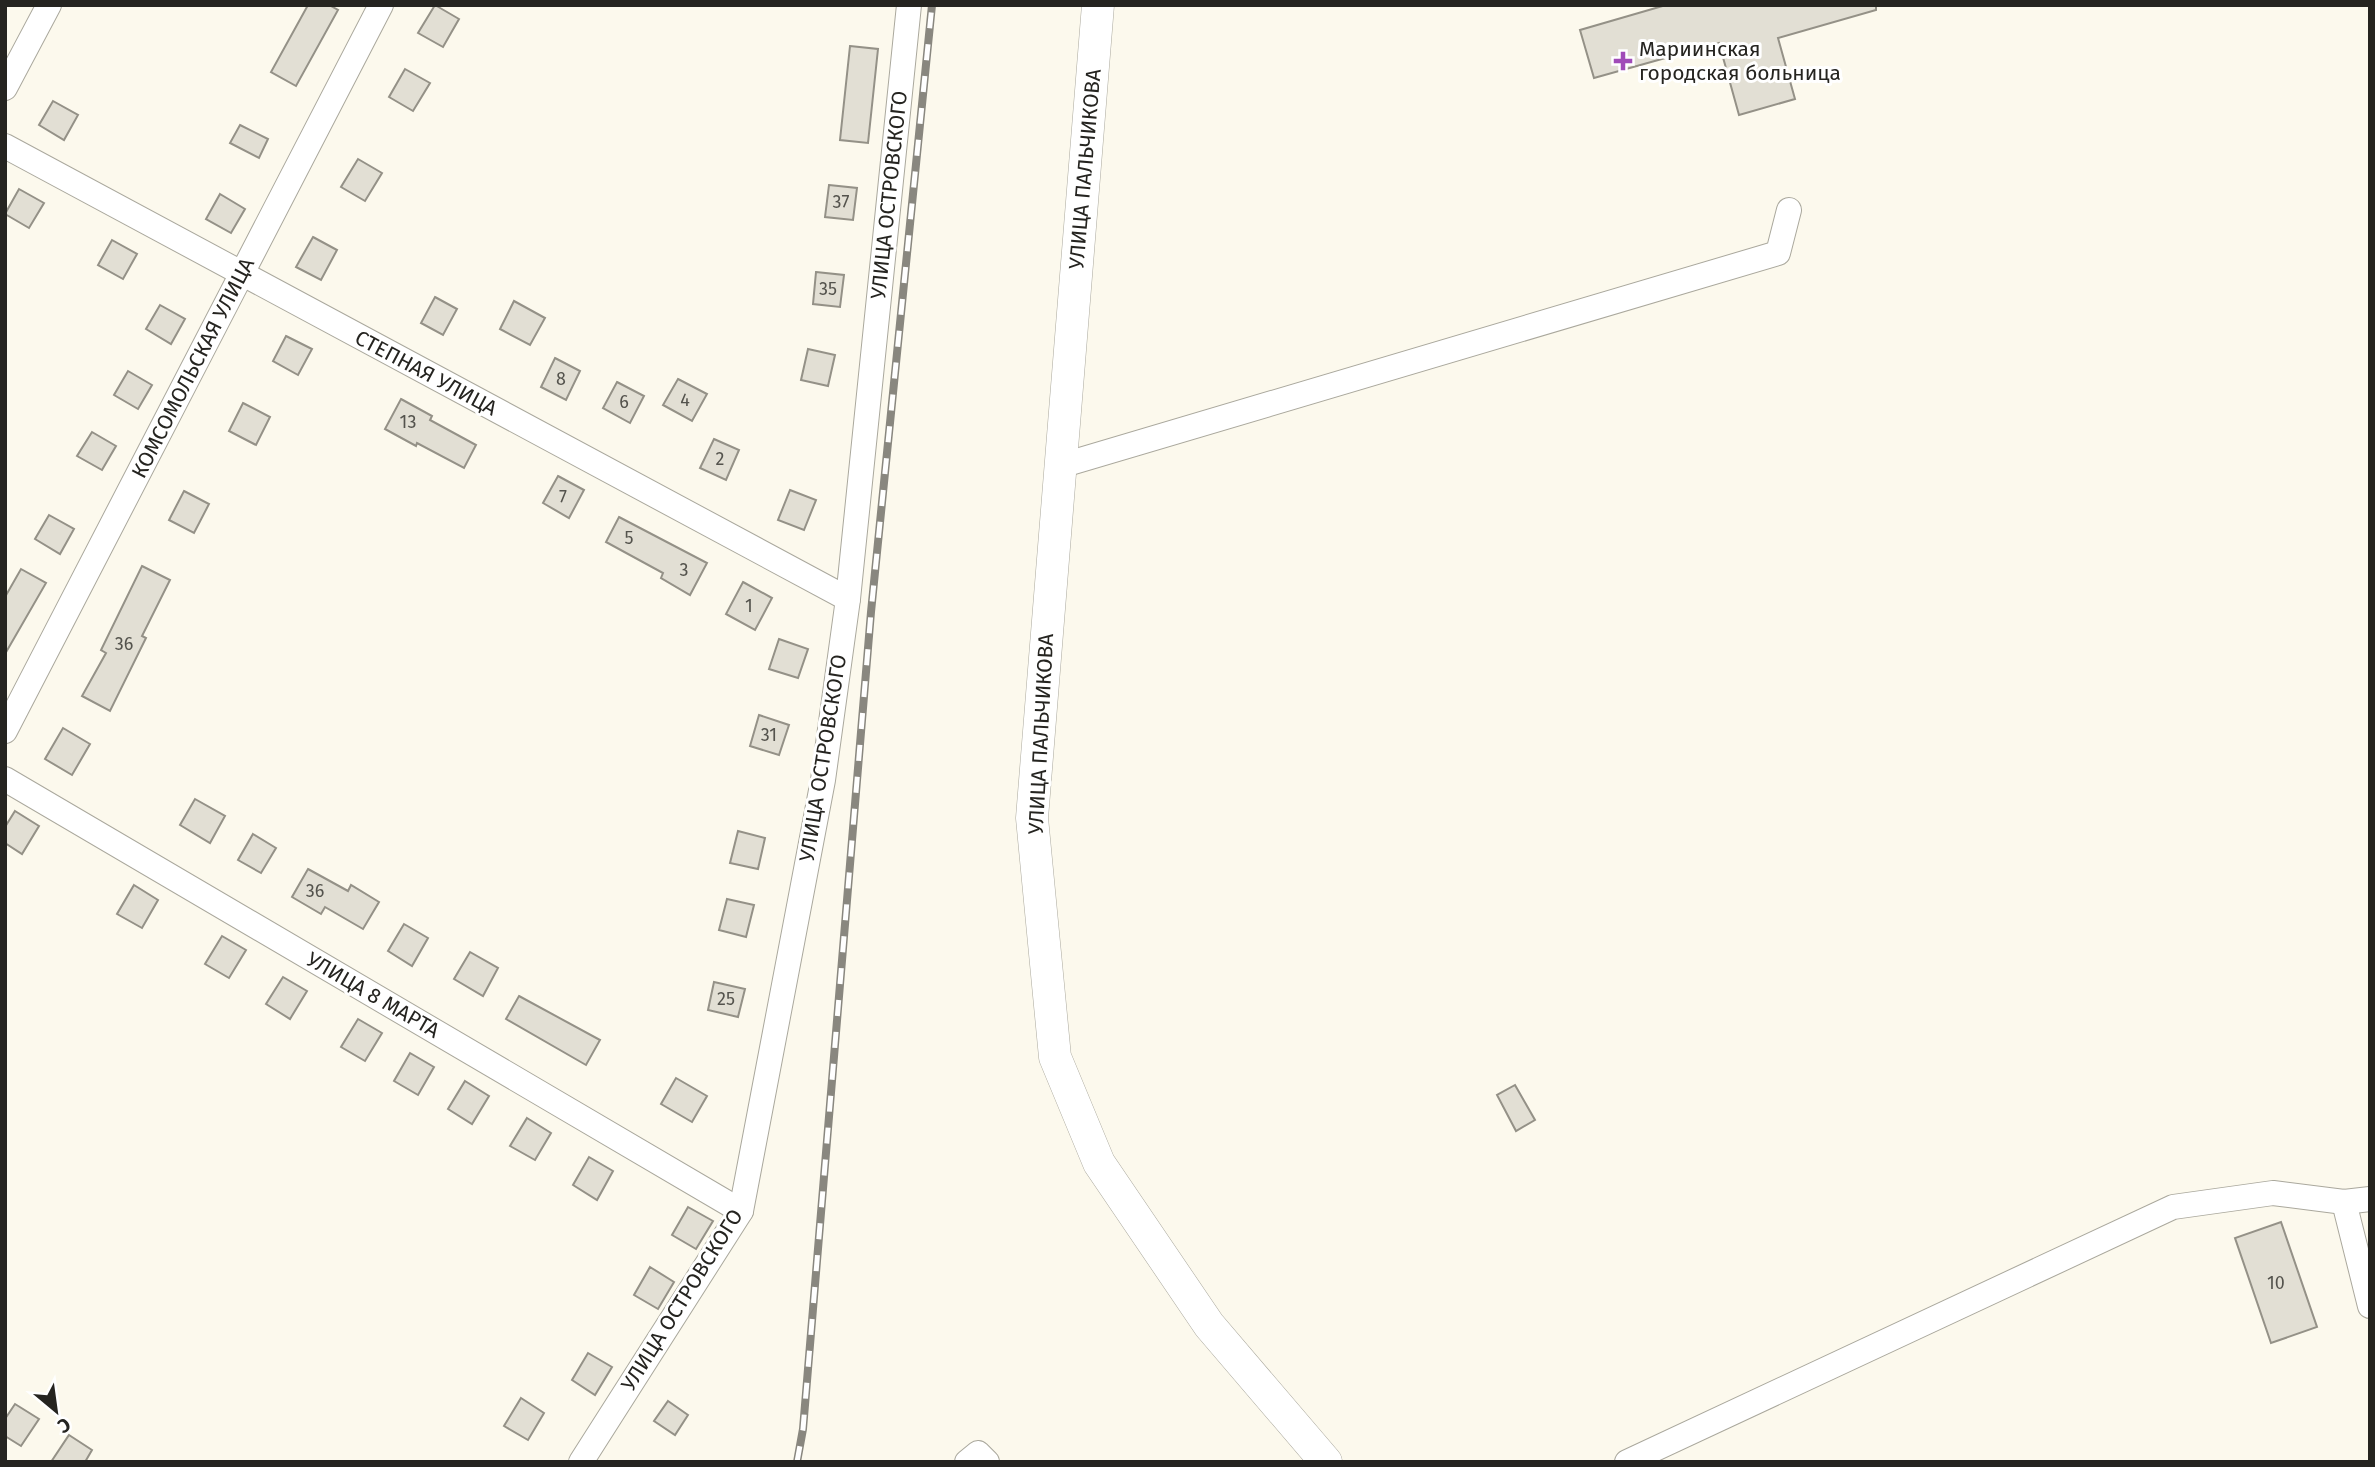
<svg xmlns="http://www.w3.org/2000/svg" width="2375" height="1467" font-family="'Fira Sans',sans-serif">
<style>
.building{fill:#e2dfd4;stroke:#949187;stroke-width:2}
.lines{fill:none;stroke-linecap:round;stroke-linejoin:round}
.minor-casing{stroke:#aaa89d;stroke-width:26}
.tertiary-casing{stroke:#aaa89d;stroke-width:33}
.minor{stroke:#fff;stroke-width:24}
.tertiary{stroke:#fff;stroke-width:32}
.rail-casing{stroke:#89877f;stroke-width:8}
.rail{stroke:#fff;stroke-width:5;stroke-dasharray:16;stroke-linecap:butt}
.poi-dot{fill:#a04bb8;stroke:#fff;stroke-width:2.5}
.labels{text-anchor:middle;stroke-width:6;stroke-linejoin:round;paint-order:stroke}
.number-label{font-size:18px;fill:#54534d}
.poi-label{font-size:21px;fill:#252420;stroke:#fff;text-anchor:start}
.street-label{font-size:21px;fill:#252420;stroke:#fff}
</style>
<rect width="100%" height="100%" fill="#fcf9ed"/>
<g class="building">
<polygon points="308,5 329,5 338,10 296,86 271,72"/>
<polygon points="435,5 459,19 443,47 418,33"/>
<polygon points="1666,5 1876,5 1876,10 1778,38 1795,99 1739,115 1719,43 1594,78 1580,30"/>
<polygon points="850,46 878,49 868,143 840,140"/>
<polygon points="405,69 430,83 413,111 389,97"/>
<polygon points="53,101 78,115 64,140 39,125"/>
<polygon points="240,125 268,139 259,158 230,143"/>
<polygon points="358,159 382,173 365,201 341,187"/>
<polygon points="829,185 857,188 853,220 825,217"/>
<polygon points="19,189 44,203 29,228 5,214"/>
<polygon points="220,194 245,209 231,233 206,219"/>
<polygon points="313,237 337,250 321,280 296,267"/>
<polygon points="112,240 137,254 123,279 98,265"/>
<polygon points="816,272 844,275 840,307 813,304"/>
<polygon points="435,297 457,309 443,335 421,323"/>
<polygon points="514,301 545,318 530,345 500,329"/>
<polygon points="160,305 185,319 171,344 146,329"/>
<polygon points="286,336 312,349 298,375 273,361"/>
<polygon points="808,349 835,355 828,386 801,380"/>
<polygon points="555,358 580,371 566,400 541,387"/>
<polygon points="128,371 152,385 138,409 114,395"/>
<polygon points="678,379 707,394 692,421 663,405"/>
<polygon points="617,382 644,396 630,423 603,408"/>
<polygon points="401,399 432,416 430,420 476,445 464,468 417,443 416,446 385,429"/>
<polygon points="243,403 270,417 256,445 229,431"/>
<polygon points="92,432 116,446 102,470 77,456"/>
<polygon points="714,439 739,450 726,480 700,468"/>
<polygon points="558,476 584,490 569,518 543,503"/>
<polygon points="790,490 816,500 804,530 778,520"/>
<polygon points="184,491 209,504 194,533 169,520"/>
<polygon points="49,515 74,529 60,554 35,539"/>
<polygon points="619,517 707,563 690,595 661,578 663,573 606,542"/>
<polygon points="142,566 170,580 142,636 146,638 110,711 82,696 106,653 101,650"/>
<polygon points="21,569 46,583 5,654 5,597"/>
<polygon points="743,582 772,598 755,630 726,614"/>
<polygon points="779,639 808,649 798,678 769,669"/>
<polygon points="759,715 789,725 779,755 750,746"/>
<polygon points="63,728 90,744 72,775 45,759"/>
<polygon points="195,799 225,816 210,843 180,825"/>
<polygon points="15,811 39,826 22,854 5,843 5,827"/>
<polygon points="738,831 765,838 758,869 730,863"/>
<polygon points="253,834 276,848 261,873 238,860"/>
<polygon points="308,869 348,891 351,885 379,902 363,929 325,907 321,914 292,897"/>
<polygon points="134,885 158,900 142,928 117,914"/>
<polygon points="727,899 754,905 746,937 719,930"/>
<polygon points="404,924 428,938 412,966 388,951"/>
<polygon points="222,936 246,950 229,978 205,964"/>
<polygon points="470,952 498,968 483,996 454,979"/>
<polygon points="283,977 307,991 290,1019 266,1004"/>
<polygon points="714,982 745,989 738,1017 708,1010"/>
<polygon points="519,996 600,1040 586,1065 506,1019"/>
<polygon points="358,1019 382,1033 365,1061 341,1047"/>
<polygon points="410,1053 434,1067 418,1095 394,1081"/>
<polygon points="676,1078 707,1096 692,1122 661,1104"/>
<polygon points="465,1081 489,1096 472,1124 448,1109"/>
<polygon points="1515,1085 1535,1120 1516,1131 1497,1095"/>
<polygon points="527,1118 551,1133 535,1160 510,1146"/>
<polygon points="589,1157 613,1171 597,1200 573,1185"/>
<polygon points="688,1207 713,1221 696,1249 672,1235"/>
<polygon points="2281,1222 2317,1327 2271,1343 2235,1238"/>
<polygon points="650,1267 674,1282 658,1309 634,1295"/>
<polygon points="588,1353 612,1367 595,1395 572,1380"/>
<polygon points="521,1398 544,1413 528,1440 504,1426"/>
<polygon points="668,1401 688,1415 675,1435 654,1421"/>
<polygon points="15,1404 39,1419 21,1446 5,1436 5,1419"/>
<polygon points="69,1435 92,1450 85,1462 51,1462"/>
</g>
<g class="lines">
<g class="minor-casing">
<g id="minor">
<polyline points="5,88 49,5"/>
<polyline points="5,146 848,599"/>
<polyline points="1060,466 1778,253 1789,210"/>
<polyline points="5,731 381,5"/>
<polyline points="5,779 741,1211"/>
<polyline points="2344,1202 2370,1306"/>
<polyline points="581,1462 741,1211 823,780 848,599 909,5"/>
<polyline points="967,1462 978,1453 987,1462"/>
<polyline points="1627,1462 2173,1207 2273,1193 2344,1202 2370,1199"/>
</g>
</g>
<g class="tertiary-casing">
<polyline id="tertiary" points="1098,5 1032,818 1055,1057 1099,1163 1209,1325 1326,1462"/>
</g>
<use href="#minor" class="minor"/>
<use href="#tertiary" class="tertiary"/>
<g class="rail-casing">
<polyline id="rail" points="797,1462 803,1429 871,612 932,5"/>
</g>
<use href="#rail" class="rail"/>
</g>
<path class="poi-dot" d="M1619.5 50.5h7v7h7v7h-7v7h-7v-7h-7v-7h7z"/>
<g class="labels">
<g class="number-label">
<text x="841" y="208">37</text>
<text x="828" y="295">35</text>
<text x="561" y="385">8</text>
<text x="685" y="406">4</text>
<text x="624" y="408">6</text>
<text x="408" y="428">13</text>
<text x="720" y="465">2</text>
<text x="563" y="503">7</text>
<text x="629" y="544">5</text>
<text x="684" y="576">3</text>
<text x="749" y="612">1</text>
<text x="124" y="650">36</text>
<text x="769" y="741">31</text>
<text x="315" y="897">36</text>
<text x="726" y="1005">25</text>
<text x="2276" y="1289">10</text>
</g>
<g class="poi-label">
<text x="1639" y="56">Мариинская<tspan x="1639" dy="24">городская больница</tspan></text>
</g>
<g class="street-label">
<text transform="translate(1085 169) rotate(-85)" y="7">УЛИЦА ПАЛЬЧИКОВА</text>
<text transform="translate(889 195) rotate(-84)" y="7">УЛИЦА ОСТРОВСКОГО</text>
<text transform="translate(193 368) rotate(-63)" y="7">КОМСОМОЛЬСКАЯ УЛИЦА</text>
<text transform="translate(426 373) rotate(28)" y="7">СТЕПНАЯ УЛИЦА</text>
<text transform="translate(1041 734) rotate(-87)" y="7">УЛИЦА ПАЛЬЧИКОВА</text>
<text transform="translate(823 758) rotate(-81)" y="7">УЛИЦА ОСТРОВСКОГО</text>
<text transform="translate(373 995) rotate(30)" y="7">УЛИЦА 8 МАРТА</text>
<text transform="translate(682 1300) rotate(-58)" y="7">УЛИЦА ОСТРОВСКОГО</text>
</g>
</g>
<rect width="2375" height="1467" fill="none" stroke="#252420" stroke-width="14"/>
<g transform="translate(56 1411) rotate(151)" stroke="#ffffff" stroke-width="5" paint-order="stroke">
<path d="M0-5L12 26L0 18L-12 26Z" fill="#252420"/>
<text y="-10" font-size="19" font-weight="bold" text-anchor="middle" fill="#252420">С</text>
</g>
</svg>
